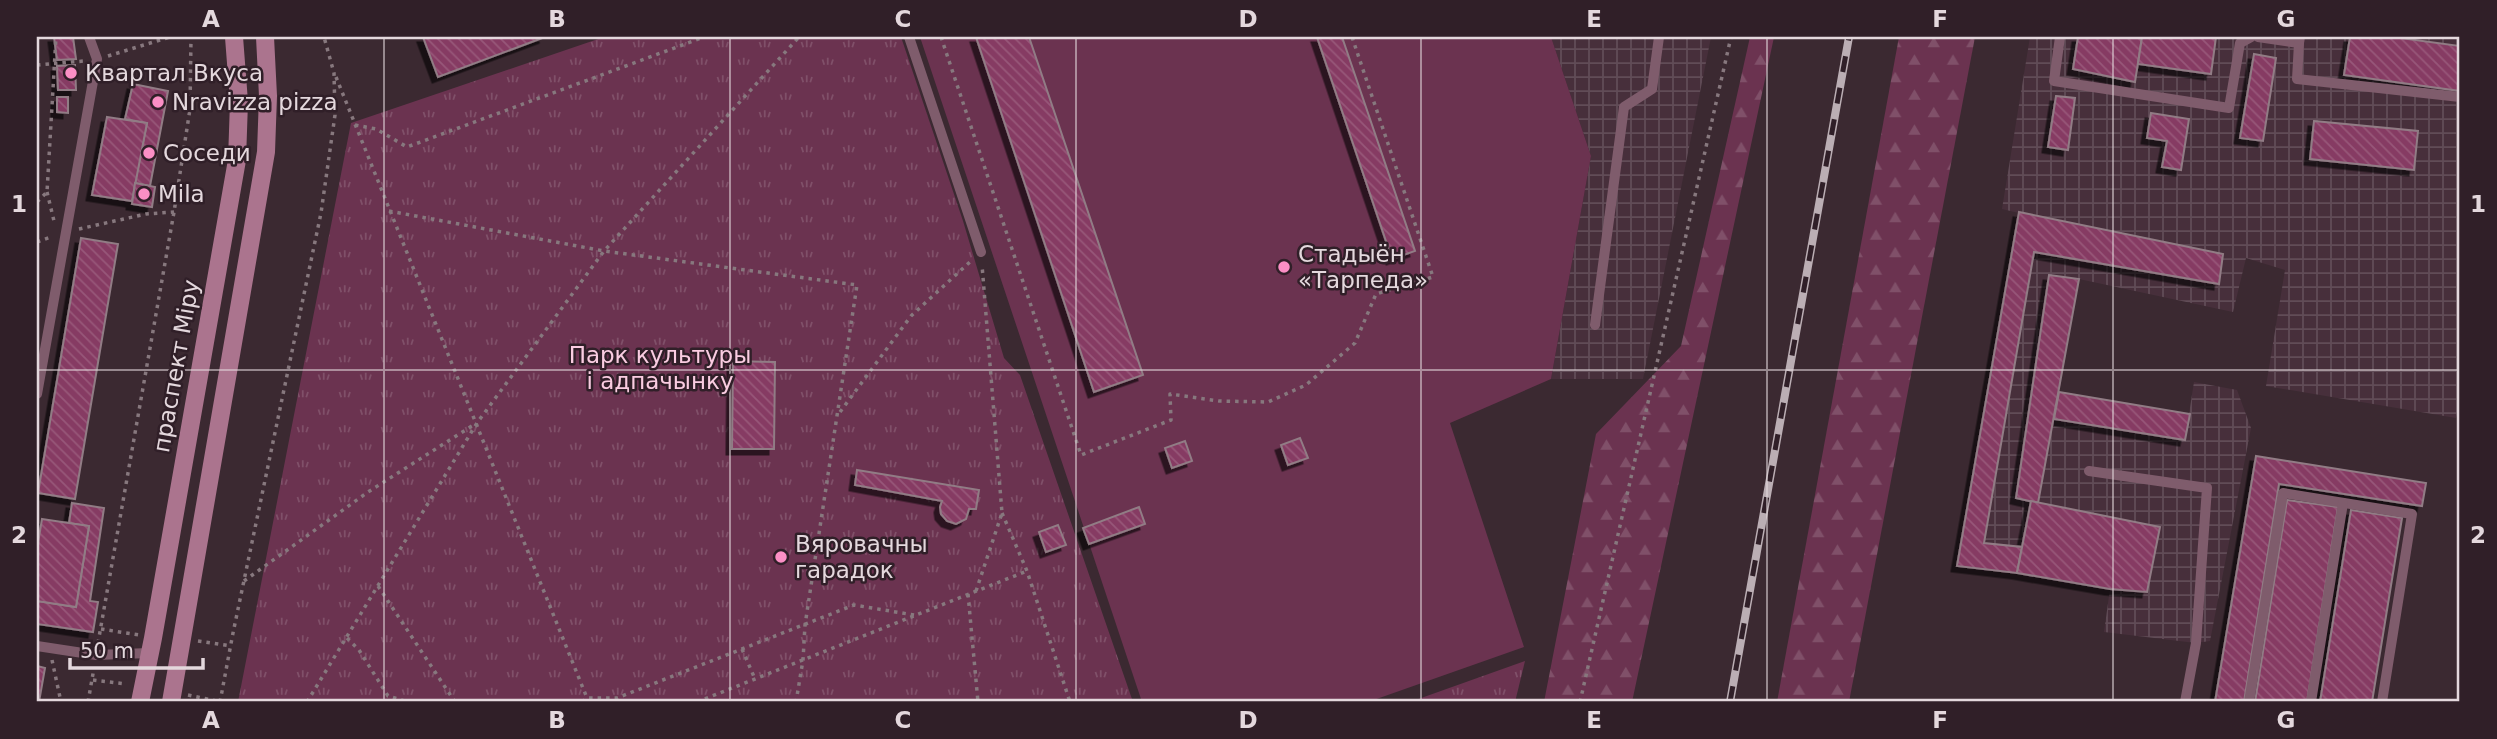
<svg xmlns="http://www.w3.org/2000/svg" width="2497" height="739" font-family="'DejaVu Sans',sans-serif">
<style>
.industrial{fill:url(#industrial-grid)}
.grass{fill:#6b3350}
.forest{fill:url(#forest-firs)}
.park{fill:url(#park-tufts)}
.building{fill:url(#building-back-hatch);stroke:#917c85;stroke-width:2;filter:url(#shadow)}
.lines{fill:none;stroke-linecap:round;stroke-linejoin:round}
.path{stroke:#87787e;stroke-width:3.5;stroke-dasharray:3.5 5;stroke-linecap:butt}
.service{stroke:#7f5c6c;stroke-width:10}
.secondary{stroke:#ab748e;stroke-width:18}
.rail-casing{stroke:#bbaeb4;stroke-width:8}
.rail{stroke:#301f28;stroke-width:5;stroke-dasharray:16;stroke-linecap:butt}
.grid{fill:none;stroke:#e4d8dd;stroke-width:2;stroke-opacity:0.55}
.poi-dot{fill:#fb8fc5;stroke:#301f28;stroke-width:2.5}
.labels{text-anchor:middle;stroke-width:5;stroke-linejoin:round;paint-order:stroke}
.poi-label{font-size:23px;fill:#e4d8dd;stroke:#301f28;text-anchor:start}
.park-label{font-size:23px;fill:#facce1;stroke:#301f28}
.street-label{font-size:23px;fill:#e4d8dd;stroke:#301f28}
.neatline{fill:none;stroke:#e4d8dd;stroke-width:2.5}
.grid-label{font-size:23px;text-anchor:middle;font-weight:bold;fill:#e4d8dd}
</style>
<defs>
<pattern id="industrial-grid" width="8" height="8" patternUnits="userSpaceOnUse" patternTransform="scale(1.75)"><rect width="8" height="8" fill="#472f3b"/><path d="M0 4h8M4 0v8" fill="none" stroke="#614c57"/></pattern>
<pattern id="forest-firs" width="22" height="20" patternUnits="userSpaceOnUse" patternTransform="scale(1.75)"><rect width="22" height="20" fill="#6b3350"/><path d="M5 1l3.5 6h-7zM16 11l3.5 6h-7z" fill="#805069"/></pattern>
<pattern id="park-tufts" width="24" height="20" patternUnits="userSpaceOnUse" patternTransform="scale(1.75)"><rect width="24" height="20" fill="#6b3350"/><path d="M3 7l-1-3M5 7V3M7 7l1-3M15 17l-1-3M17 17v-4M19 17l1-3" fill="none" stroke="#805069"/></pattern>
<pattern id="building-back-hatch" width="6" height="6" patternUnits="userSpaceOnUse" patternTransform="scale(1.75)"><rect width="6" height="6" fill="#863b63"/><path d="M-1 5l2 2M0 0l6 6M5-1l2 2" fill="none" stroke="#975779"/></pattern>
<filter id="shadow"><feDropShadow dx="-5.5" dy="5.5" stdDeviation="0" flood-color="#0009"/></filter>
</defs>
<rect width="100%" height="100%" fill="#3b2931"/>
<g class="industrial">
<polygon points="1551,37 1711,37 1643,379 1551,379 1591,156"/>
<polygon points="2030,37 2460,37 2460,395 2456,418 2266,386 2285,270 2246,258 2233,312 2079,279 2059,392 2189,414 2194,382 2237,390 2251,428 2210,641 2196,643 2104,632 2110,589 2017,573 1957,566 2019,213 2002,209"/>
</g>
<polygon class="grass" points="920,37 1551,37 1591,156 1551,379 1450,423 1524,647 1368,702 1142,702"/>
<g class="forest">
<polygon points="1750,37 1774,37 1632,702 1544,702 1596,434 1681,346"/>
<polygon points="1899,37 1975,37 1849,702 1777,702"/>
</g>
<g class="park">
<polygon points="604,37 901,37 963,221 1004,358 1020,375 1133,702 238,702 351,123"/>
<polygon points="1525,661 1515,702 1410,702"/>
</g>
<g class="building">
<polygon points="54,37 73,37 76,59 57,60"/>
<polygon points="423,37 545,37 438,77"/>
<polygon points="976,37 1029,37 1143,375 1094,392"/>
<polygon points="1317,37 1342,37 1415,251 1392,259"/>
<polygon points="2078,37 2142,37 2135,82 2073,69"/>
<polygon points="2142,37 2216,37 2211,74 2138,64"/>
<polygon points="2350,37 2393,37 2460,46 2460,91 2344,75"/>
<polygon points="2254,54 2276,58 2263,141 2240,138"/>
<polygon points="75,65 76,90 58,90 57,66"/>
<polygon points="133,84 168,91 150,186 135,183 147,123 125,119"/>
<polygon points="2056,96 2075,98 2068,150 2048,147"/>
<polygon points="57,97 68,97 68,113 57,112"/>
<polygon points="2151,113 2189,119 2181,170 2162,167 2167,141 2147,138"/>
<polygon points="107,117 147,123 132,201 92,195"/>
<polygon points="2314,121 2418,131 2414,170 2310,159"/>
<polygon points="135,183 155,187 152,207 132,204"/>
<polygon points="2019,212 2223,254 2219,284 2034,252 1984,543 2022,547 2017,573 1957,566"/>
<polygon points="81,238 118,244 75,499 38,493"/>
<polygon points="2049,275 2079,279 2038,503 2016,498"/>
<polygon points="733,361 775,362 774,449 732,449"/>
<polygon points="2059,392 2190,414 2185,440 2054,419"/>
<polygon points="1300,438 1308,458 1288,465 1281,445"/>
<polygon points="1185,441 1192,461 1172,468 1165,448"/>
<polygon points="2256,456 2426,483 2422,506 2279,484 2244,702 2215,702"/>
<polygon points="857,470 979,490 976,509 969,509 966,519 956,524 947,521 941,514 940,507 942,501 855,485"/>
<polygon points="2287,500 2338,507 2307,702 2255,702"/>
<polygon points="2031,501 2160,527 2147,592 2110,589 2017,573"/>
<polygon points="72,503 104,508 90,601 98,602 93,632 37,624 37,601 76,607 89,526 69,523"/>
<polygon points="1139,507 1145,524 1089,544 1083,528"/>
<polygon points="2351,510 2402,518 2372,702 2320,702"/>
<polygon points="42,519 89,526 76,607 37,601 37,549"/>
<polygon points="1058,525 1066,545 1046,552 1039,532"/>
<polygon points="37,666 45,668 39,702 37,702"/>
</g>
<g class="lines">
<g class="path">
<polyline points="941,37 1081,455 1171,420 1170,394 1219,401 1268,402 1306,385 1355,343 1376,294 1433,277 1352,37"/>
<polyline points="108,56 170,37"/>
<polyline points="37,65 84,61"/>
<polyline points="336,77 587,698"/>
<polyline points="355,125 376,129 407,147 704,37"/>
<polyline points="47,192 54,221"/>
<polyline points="37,202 47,192 56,37"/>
<polyline points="389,211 604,251 857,285 805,625 803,660 796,702"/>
<polyline points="79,229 146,214 174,212"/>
<polyline points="37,242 51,237"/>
<polyline points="840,412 911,316 972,260"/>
<polyline points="1002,513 1027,571 1070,702"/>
<polyline points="244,581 368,492 475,424"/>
<polyline points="378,586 455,702"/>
<polyline points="976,591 1002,513 982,265"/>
<polyline points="968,594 978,702"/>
<polyline points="101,629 139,635"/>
<polyline points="347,638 359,650 388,696 408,702"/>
<polyline points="198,641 231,646"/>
<polyline points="98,643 174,212 190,109 191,37"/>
<polyline points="742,649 755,679"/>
<polyline points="52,660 61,702"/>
<polyline points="93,680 126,684"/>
<polyline points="188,695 221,702"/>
<polyline points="88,702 94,668"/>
<polyline points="220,702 233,633 321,213 335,115 334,73 324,37"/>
<polyline points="307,702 477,423 604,251 799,37"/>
<polyline points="582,702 587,698 617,698 854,605 914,615"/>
<polyline points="697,702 1027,571"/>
<polyline points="1580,702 1731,37"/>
</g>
<g class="service">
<polyline points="909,37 981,252"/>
<polyline points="2060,37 2054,81 2229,108 2240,43 2251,37"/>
<polyline points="2258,37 2299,43 2300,37"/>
<polyline points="2299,43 2297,79 2460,97"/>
<polyline points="1595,325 1624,107 1652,89 1659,37"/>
<polyline points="37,394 97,59 89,37"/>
<polyline points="2089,471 2207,488 2196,643 2185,702"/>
<polyline points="37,646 96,655 149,653"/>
<polyline points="2249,702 2283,493 2412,514 2382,702"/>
<polyline points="2311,702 2343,503"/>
</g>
<g class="secondary">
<polyline points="140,702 153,638 237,160 239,102 234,37"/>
<polyline points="171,702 266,152 268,96 265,37"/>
</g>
<g class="rail-casing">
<polyline id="rail" points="1730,702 1849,37"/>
</g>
<use href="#rail" class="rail"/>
</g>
<path class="grid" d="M384,37V702M730,37V702M1076,37V702M1421,37V702M1767,37V702M2113,37V702M37,370H2460"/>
<g class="poi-dot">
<circle cx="71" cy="73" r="7"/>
<circle cx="158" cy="102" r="7"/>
<circle cx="149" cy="153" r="7"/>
<circle cx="144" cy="194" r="7"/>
<circle cx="1284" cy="267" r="7"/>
<circle cx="781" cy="557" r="7"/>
</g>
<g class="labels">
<g class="poi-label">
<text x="85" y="81">Квартал Вкуса</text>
<text x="172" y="110">Nravizza pizza</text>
<text x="163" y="161">Соседи</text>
<text x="158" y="202">Mila</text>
<text x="1298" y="262">Стадыён<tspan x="1298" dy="26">«Тарпеда»</tspan></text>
<text x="795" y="552">Вяровачны<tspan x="795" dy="26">гарадок</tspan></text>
</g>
<g class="park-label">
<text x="660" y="363">Парк культуры<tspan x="660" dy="26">і адпачынку</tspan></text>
</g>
<g class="street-label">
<text transform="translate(176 366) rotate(-80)" y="8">праспект Міру</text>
</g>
</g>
<rect width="2497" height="739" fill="none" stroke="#301f28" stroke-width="77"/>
<path d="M70 658v10h133v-10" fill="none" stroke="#e4d8dd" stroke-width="3.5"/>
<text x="80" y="658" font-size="21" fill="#e4d8dd" stroke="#301f28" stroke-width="5" paint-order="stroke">50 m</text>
<rect x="38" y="38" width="2420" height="662" class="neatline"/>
<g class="grid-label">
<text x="211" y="27">A</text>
<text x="557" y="27">B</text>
<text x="903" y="27">C</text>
<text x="1248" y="27">D</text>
<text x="1594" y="27">E</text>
<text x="1940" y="27">F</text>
<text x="2286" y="27">G</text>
<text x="19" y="212">1</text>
<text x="2478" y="212">1</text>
<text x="19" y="543">2</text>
<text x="2478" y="543">2</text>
<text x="211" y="728">A</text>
<text x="557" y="728">B</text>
<text x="903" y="728">C</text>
<text x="1248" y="728">D</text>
<text x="1594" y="728">E</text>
<text x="1940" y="728">F</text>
<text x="2286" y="728">G</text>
</g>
</svg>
